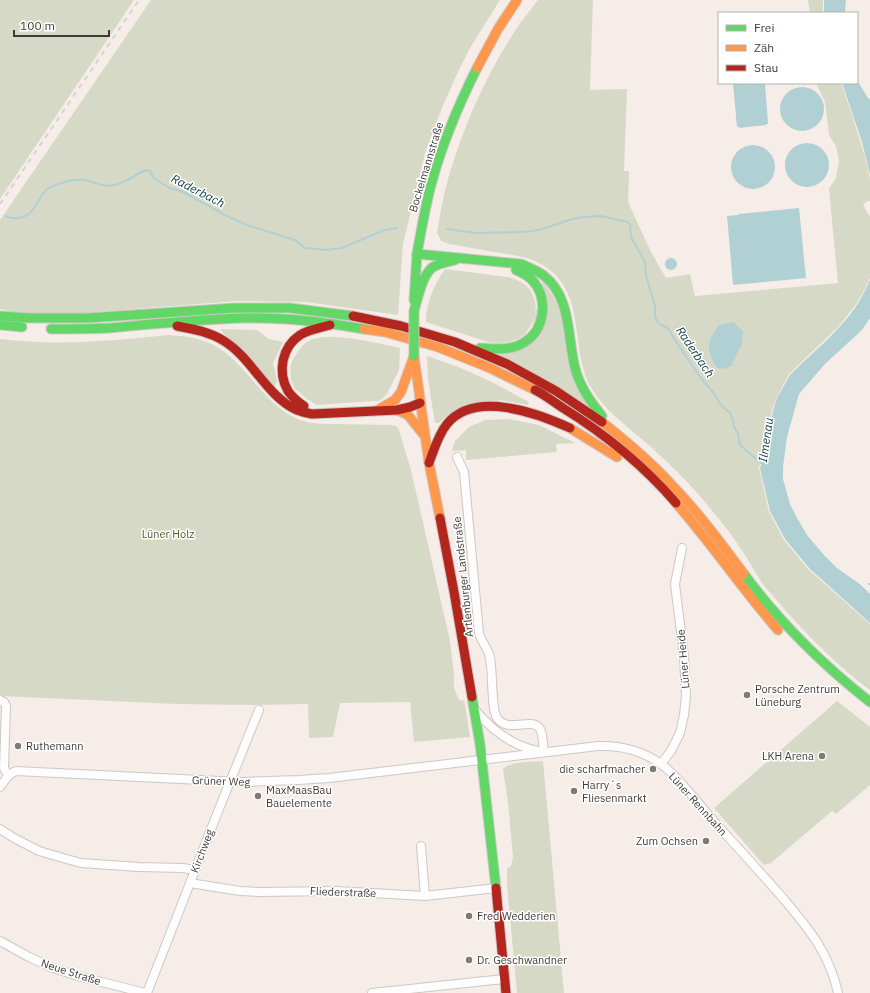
<svg xmlns="http://www.w3.org/2000/svg" width="870" height="993" font-family="'IBM Plex Sans',sans-serif">
<style>
.green{fill:#d7d9c7}
.water{fill:#b1d0d3}
.lines{fill:none;stroke-linecap:round;stroke-linejoin:round}
.stream{stroke:#b1d0d3;stroke-width:2}
.street-casing{stroke:#cec7c3;stroke-width:10}
.fast-casing{stroke:#cec7c3;stroke-width:11}
.slow-casing{stroke:#cec7c3;stroke-width:11}
.jam-casing{stroke:#cec7c3;stroke-width:11}
.street{stroke:#fefcfc;stroke-width:8}
.fast{stroke:#63d668;stroke-width:9}
.slow{stroke:#ff974d;stroke-width:9}
.jam{stroke:#b3261e;stroke-width:9}
.rail{stroke:#d5d3d1;stroke-width:2;stroke-dasharray:5 5;stroke-linecap:butt}
.fast-bridge-casing{stroke:#ccc0bc;stroke-width:11;stroke-linecap:butt}
.fast-bridge{stroke:#63d668;stroke-width:9}
.poi-dot{fill:#807976;stroke:#fff;stroke-width:1.5}
.labels{text-anchor:middle;stroke-width:3;stroke-linejoin:round;paint-order:stroke}
.street-label{font-size:11px;fill:#413b38;stroke:#fff}
.park-label{font-size:11px;fill:#4d5e28;stroke:#fff}
.poi-label{font-size:11px;fill:#413b38;stroke:#fff;text-anchor:start}
.water-label{font-size:12px;font-style:italic;fill:#134046;stroke:#fff}
</style>
<rect width="100%" height="100%" fill="#f6ede9"/>
<g class="green">
<polygon points="0,0 134,0 0,199"/>
<polygon points="151,0 500,0 470,48 456,76 442,108 425,153 403,244 398,315 306,302 237,301 83,313 17,313 0,309 0,220"/>
<path d="M538,0H593L590,90L627,89L624,171H629L628,202L651,252L666,278L690,274L695,296L838,283L829,189L836,178L839,161L836,146L829,135L825,102L818,87L817,83H841L853,118L865,157L870,179V201H867L863,205L870,217V278L865,289L855,306L838,327L789,374L777,397L772,410L764,454L759,468L769,512L784,540L809,570L870,624V690C839,667 811,639 785,610C778,601 769,592 762,583C756,574 751,564 745,555C729,530 709,506 689,484C673,467 656,451 639,437C622,422 604,409 592,389C570,353 586,300 551,271C534,257 514,255 494,252C479,249 464,247 449,244L441,241L437,233C440,215 443,197 448,179C463,128 484,79 513,34C520,22 530,11 538,0Z"/>
<polygon points="808,0 823,0 823,13 810,13"/>
<path d="M445,269L507,277C513,278 519,280 524,284C537,293 539,313 531,325C528,329 526,335 521,337C511,343 499,344 488,342L426,322C426,304 434,284 445,269Z"/>
<polygon points="543,281 558,304 588,407 491,352 528,345"/>
<polygon points="220,329 257,330 269,339 283,342 273,363 277,380 275,387"/>
<path d="M168,335C181,336 194,337 207,342C246,357 260,405 300,420C311,424 325,424 336,424C353,424 371,425 388,425L396,426L399,430L411,470L450,641L454,673V688L459,700L464,701L465,705L470,737L414,742L410,702L340,703L333,737L309,738L308,704L254,705L177,704L0,696V339C57,346 111,341 168,335Z"/>
<path d="M323,337C350,336 373,342 400,348L399,370L387,394L383,398L379,401H374L317,405L307,399L295,389L291,380L290,367L293,359L299,350L305,343L313,339Z"/>
<polygon points="427,356 461,368 492,382 529,402 528,405 501,400 447,415 439,423 435,423 428,379"/>
<polygon points="509,419 539,425 575,443 556,444 557,452 466,460 466,450 452,451 455,441 469,427 485,420"/>
<polygon points="837,701 870,727 870,785 836,814 832,811 771,863 764,865 714,808"/>
<path d="M543,761L564,993H517L507,885V869L511,866L513,857L508,803L503,769C511,761 531,762 543,761Z"/>
</g>
<g class="water">
<polygon points="824,0 846,0 845,13 824,13"/>
<polygon points="857,80 868,98 870,99 870,175 862,142 842,83 857,83"/>
<polygon points="733,83 765,83 768,124 766,124 766,125 739,128 739,126 737,127"/>
<circle cx="802" cy="109" r="22"/>
<circle cx="807" cy="165" r="22"/>
<circle cx="753" cy="167" r="22"/>
<polygon points="799,208 806,278 733,285 727,216 738,215 739,214"/>
<circle cx="671" cy="264" r="6"/>
<path d="M870,280V318L862,330L825,364L799,394L787,437L783,467V479L790,504L796,516L807,535L824,555L837,568L861,585L870,594V623L810,569L785,539L770,511L760,468L765,454L773,411L777,398L790,375C812,353 837,333 855,308C861,299 866,289 870,280Z"/>
<path d="M733,322L743,331L742,345L737,354L731,366L724,369L717,368C706,350 706,342 719,325Z"/>
</g>
<g class="lines">
<g class="stream">
<path d="M5,216C10,218 13,219 19,218C34,216 37,200 46,190C48,188 51,187 54,186C64,181 78,178 89,181C96,183 103,186 110,186C122,185 135,175 146,170L150,171L153,177L161,183L170,188L183,192L227,216L236,220L247,225L295,240L305,248L326,250L342,248L384,230L397,228"/>
<polyline points="447,229 476,233 523,232 539,230 569,220 583,217 601,216 627,222 630,224 631,237 645,262 646,275 655,306 655,317 659,324 668,328 673,337 703,381 713,392 721,405 730,413 733,421 734,427 738,433 740,445 761,463 764,463"/>
<polyline points="869,584 870,584"/>
</g>
<g class="street-casing">
<g id="street">
<path d="M457,457L464,472L479,633C481,642 489,649 490,658C493,671 491,709 497,718C509,735 534,714 541,731C543,737 543,745 544,752"/>
<polyline points="0,700 4,702 6,706 4,768 8,776"/>
<path d="M475,710C491,729 512,746 538,751"/>
<polyline points="661,764 671,751 680,733 684,715 686,696 684,656 675,584 682,548"/>
<path d="M0,787C5,780 8,774 16,771L242,782L298,780L329,778L598,746C620,745 643,751 661,764C672,772 680,782 689,792C699,804 709,815 719,827C740,850 761,873 782,897C808,928 829,952 838,993"/>
<polyline points="0,829 14,838 39,851 63,858 81,863 139,867 183,868 195,870"/>
<polyline points="421,846 425,896"/>
<polyline points="190,883 240,891 261,892 337,891 425,896 496,888"/>
<polyline points="0,941 29,957 53,968 78,976 145,993"/>
<polyline points="147,993 219,809 259,710"/>
<polyline points="372,993 504,979"/>
</g>
</g>
<g class="fast-casing">
<g id="fast">
<path d="M417,254C421,231 425,208 431,185C442,144 458,106 477,68"/>
<path d="M417,254L521,264C528,267 536,270 543,275C572,297 567,337 575,368C580,387 590,401 602,416"/>
<polyline points="414,300 417,254"/>
<path d="M414,311C418,298 422,275 433,267C440,263 448,262 455,260"/>
<polyline points="0,316 29,318 88,318 234,308 290,308 353,316"/>
<polyline points="0,325 22,327"/>
<path d="M51,329C70,329 90,329 109,328C155,324 200,319 246,318C286,317 325,322 364,329"/>
<path d="M480,348C496,349 511,351 525,342C545,329 548,300 534,282C529,276 523,273 516,270"/>
<path d="M744,574C780,623 823,665 870,702"/>
<polyline points="472,697 480,744 496,888"/>
</g>
</g>
<g class="slow-casing">
<g id="slow">
<polyline points="477,68 498,29 517,0"/>
<polyline points="364,329 385,332 438,347 490,368 535,390"/>
<polyline points="414,356 429,463 440,518"/>
<polyline points="378,410 395,400 401,392 414,356"/>
<polyline points="397,410 408,415 424,435"/>
<path d="M602,422C626,441 650,461 671,484C698,512 721,543 744,574"/>
<polyline points="570,428 617,457"/>
<path d="M676,503C712,544 742,589 778,630"/>
</g>
</g>
<g class="jam-casing">
<g id="jam">
<polyline points="353,316 401,326 455,342 507,364 556,391 602,422"/>
<path d="M177,326C193,329 210,332 224,341C252,358 267,397 297,410C302,412 307,413 312,414L397,410L410,407L420,403"/>
<path d="M535,390C545,395 554,402 563,408C605,434 644,466 676,503"/>
<path d="M304,406C298,402 292,397 288,391C277,372 282,347 300,335C309,329 320,328 330,325"/>
<path d="M429,463C434,450 438,435 447,424C475,390 537,413 570,428"/>
<polyline points="440,518 454,592 472,697"/>
<polyline points="496,888 506,993"/>
</g>
</g>
<use href="#street" class="street"/>
<use href="#fast" class="fast"/>
<use href="#slow" class="slow"/>
<use href="#jam" class="jam"/>
<polyline class="rail" points="0,204 139,0"/>
<g class="fast-bridge-casing">
<polyline id="fast-bridge" points="414,311 414,356"/>
</g>
<use href="#fast-bridge" class="fast-bridge"/>
</g>
<g class="poi-dot">
<circle cx="747" cy="695" r="4"/>
<circle cx="18" cy="746" r="4"/>
<circle cx="822" cy="756" r="4"/>
<circle cx="653" cy="769" r="4"/>
<circle cx="574" cy="791" r="4"/>
<circle cx="258" cy="796" r="4"/>
<circle cx="706" cy="841" r="4"/>
<circle cx="469" cy="916" r="4"/>
<circle cx="469" cy="960" r="4"/>
</g>
<g class="labels">
<g class="street-label">
<text transform="translate(426 167) rotate(-73)" y="4">Bockelmannstraße</text>
<text transform="translate(463 577) rotate(-96)" y="4">Artlenburger Landstraße</text>
<text transform="translate(683 659) rotate(-95)" y="4">Lüner Heide</text>
<text transform="translate(221 781) rotate(2)" y="4">Grüner Weg</text>
<text transform="translate(698 804) rotate(48)" y="4">Lüner Rennbahn</text>
<text transform="translate(202 851) rotate(-69)" y="4">Kirchweg</text>
<text transform="translate(343 892) rotate(2)" y="4">Fliederstraße</text>
<text transform="translate(71 972) rotate(18)" y="4">Neue Straße</text>
</g>
<g class="park-label">
<text x="168" y="538">Lüner Holz</text>
</g>
<g class="poi-label">
<text x="755" y="693">Porsche Zentrum<tspan x="755" dy="13">Lüneburg</tspan></text>
<text x="26" y="750">Ruthemann</text>
<text x="814" y="760" text-anchor="end">LKH Arena</text>
<text x="645" y="773" text-anchor="end">die scharfmacher</text>
<text x="582" y="789">Harry´s<tspan x="582" dy="13">Fliesenmarkt</tspan></text>
<text x="266" y="794">MaxMaasBau<tspan x="266" dy="13">Bauelemente</tspan></text>
<text x="698" y="845" text-anchor="end">Zum Ochsen</text>
<text x="477" y="920">Fred Wedderien</text>
<text x="477" y="964">Dr. Geschwandner</text>
</g>
<g class="water-label">
<text transform="translate(198 191) rotate(27)" y="4">Raderbach</text>
<text transform="translate(695 352) rotate(56)" y="4">Raderbach</text>
<text transform="translate(766 440) rotate(-82)" y="4">Ilmenau</text>
</g>
</g>
<rect x="718" y="12" width="140" height="72" fill="#ffffff" stroke="#b3b1af"/>
<rect x="726" y="25" width="20" height="6" fill="#63d668" stroke="#b3b1af"/>
<text x="754" y="32" font-size="12" fill="#413b38">Frei</text>
<rect x="726" y="45" width="20" height="6" fill="#ff974d" stroke="#b3b1af"/>
<text x="754" y="52" font-size="12" fill="#413b38">Zäh</text>
<rect x="726" y="65" width="20" height="6" fill="#b3261e" stroke="#b3b1af"/>
<text x="754" y="72" font-size="12" fill="#413b38">Stau</text>
<path d="M14 30v6h95v-6" fill="none" stroke="#413b38" stroke-width="2"/>
<text x="20" y="30" font-size="12" fill="#413b38" stroke="#ffffff" stroke-width="3" paint-order="stroke">100 m</text>
</svg>
